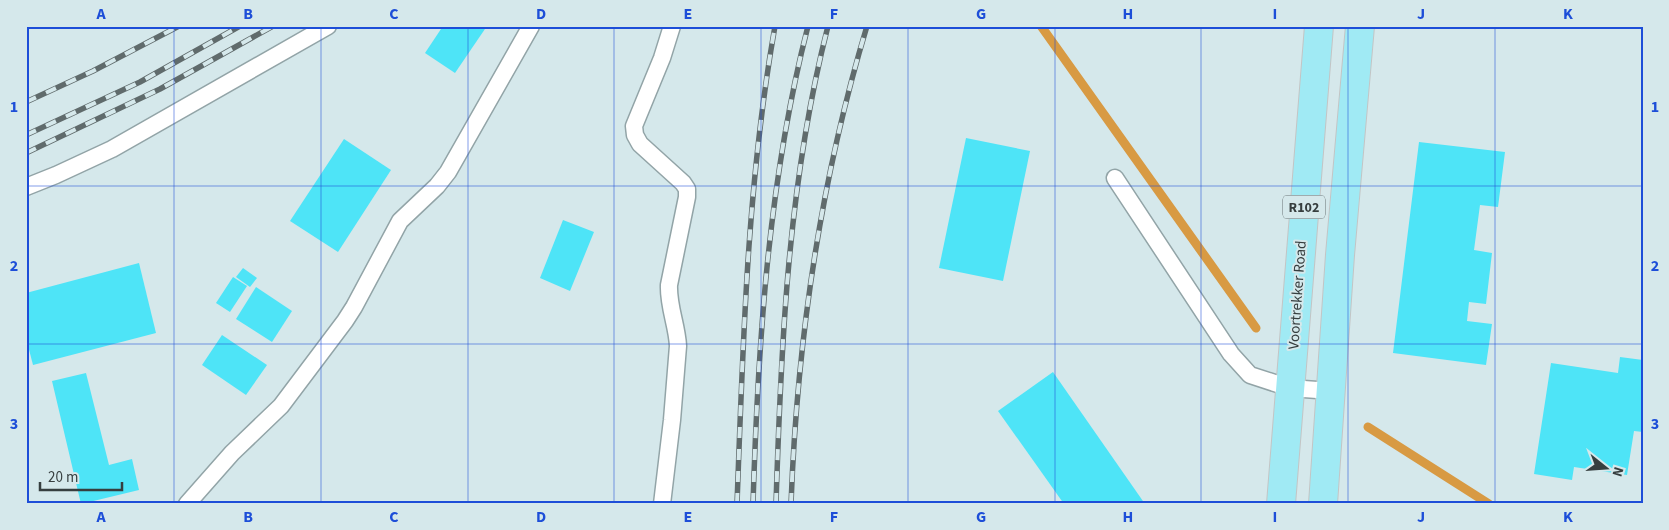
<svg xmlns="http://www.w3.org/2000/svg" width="1669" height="530" font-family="'Source Sans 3',sans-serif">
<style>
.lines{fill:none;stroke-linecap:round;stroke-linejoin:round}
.stream{stroke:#d89a43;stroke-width:9}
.building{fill:#4ee4f7}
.lane-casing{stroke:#92a4a7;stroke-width:19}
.primary-casing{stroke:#c3c5c5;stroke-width:30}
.lane{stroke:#fff;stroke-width:16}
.primary{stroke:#a0eaf4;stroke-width:28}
.rail-casing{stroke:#606b6c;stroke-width:5.5}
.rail{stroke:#d5e8eb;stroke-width:4;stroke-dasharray:11;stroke-linecap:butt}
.grid{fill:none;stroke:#1d4ed8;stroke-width:1;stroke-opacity:0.55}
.labels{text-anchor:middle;stroke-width:4;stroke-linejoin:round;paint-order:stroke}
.shield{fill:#d5e8eb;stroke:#667173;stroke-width:1}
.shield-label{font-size:14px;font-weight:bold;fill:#363e3f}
.street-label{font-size:15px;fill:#363e3f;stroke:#d5e8eb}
.neatline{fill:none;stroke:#1d4ed8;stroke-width:2}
.grid-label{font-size:16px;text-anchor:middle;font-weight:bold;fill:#1d4ed8}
</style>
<rect width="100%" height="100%" fill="#d5e8eb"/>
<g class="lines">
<g class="stream">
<polyline points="1041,26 1256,328"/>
<polyline points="1368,427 1489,504"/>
</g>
</g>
<g class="building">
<polygon points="443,26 487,26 455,73 425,53"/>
<polygon points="966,138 1030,151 1003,281 939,268"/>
<polygon points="344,139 391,170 338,252 290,221"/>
<polygon points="1419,142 1505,152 1498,207 1480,205 1474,250 1492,253 1486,304 1469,302 1467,321 1492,324 1486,365 1393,353"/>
<polygon points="563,220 594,232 570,291 540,278"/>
<polygon points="139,263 156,333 33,365 26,338 26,293"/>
<polygon points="243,268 257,278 250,287 236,277"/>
<polygon points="233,277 247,286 230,312 216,303"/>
<polygon points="256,287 292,311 272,342 236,319"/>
<polygon points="222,335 267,365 246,395 202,365"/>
<polygon points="1620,357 1643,360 1643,432 1634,431 1627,475 1574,467 1572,480 1534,474 1551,363 1618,373"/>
<polygon points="1053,372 1145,504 1064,504 998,411"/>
<polygon points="86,373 109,465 132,459 139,490 81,504 52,381"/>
</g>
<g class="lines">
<g class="lane-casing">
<g id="lane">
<polyline points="1115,178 1231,354 1250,375 1290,388 1331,391"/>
<polyline points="26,187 56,175 112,149 328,26"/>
<polyline points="187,504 232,453 281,406 345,321 354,307 400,221 437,186 448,172 531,26"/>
<path d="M662,504L672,420L678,346C677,325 668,306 669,285L687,197V189L683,183L640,144L635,135L634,126L662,58L672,26"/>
</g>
</g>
<g class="primary-casing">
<g id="primary">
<polyline points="1281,504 1319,26"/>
<polyline points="1323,504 1340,255 1360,26"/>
</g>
</g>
<use href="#lane" class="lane"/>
<use href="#primary" class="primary"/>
<g class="rail-casing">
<g id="rail">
<polyline points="26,102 93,71 179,26"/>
<polyline points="26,135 140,82 240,26"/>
<polyline points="26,153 160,89 273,26"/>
<path d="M737,504C743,344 747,184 775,26"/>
<path d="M753,504C758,344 768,182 808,26"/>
<path d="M776,504C781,344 788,182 828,26"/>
<path d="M791,504C797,342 820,182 867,26"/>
</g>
</g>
<use href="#rail" class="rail"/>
</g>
<path class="grid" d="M174,26V504M321,26V504M468,26V504M614,26V504M761,26V504M908,26V504M1055,26V504M1201,26V504M1348,26V504M1495,26V504M26,186H1643M26,344H1643"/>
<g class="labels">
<rect class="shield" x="1283" y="195.5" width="42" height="23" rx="4"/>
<g class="shield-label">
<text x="1304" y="212">R102</text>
</g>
<g class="street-label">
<text transform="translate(1297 295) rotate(-86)" y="5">Voortrekker Road</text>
</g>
</g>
<rect width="1669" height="530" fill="none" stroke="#d5e8eb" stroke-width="55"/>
<g transform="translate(1606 468) rotate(107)" stroke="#d5e8eb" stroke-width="4" paint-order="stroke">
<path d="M0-4L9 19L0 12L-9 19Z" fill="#363e3f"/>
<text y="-8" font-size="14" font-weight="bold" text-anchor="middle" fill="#363e3f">N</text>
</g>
<path d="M40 482v8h82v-8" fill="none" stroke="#363e3f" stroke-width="2.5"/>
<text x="48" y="482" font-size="15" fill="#363e3f" stroke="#d5e8eb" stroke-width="4" paint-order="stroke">20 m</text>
<rect x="28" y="28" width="1614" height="474" class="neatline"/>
<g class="grid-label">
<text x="101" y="19">A</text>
<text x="248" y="19">B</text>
<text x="394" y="19">C</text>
<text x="541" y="19">D</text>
<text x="688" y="19">E</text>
<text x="834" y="19">F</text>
<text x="981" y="19">G</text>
<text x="1128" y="19">H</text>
<text x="1275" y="19">I</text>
<text x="1421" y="19">J</text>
<text x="1568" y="19">K</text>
<text x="14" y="112">1</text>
<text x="1655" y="112">1</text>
<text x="14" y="271">2</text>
<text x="1655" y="271">2</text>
<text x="14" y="429">3</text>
<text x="1655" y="429">3</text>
<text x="101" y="522">A</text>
<text x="248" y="522">B</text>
<text x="394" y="522">C</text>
<text x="541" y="522">D</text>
<text x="688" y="522">E</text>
<text x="834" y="522">F</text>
<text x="981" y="522">G</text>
<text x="1128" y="522">H</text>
<text x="1275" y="522">I</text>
<text x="1421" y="522">J</text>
<text x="1568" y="522">K</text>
</g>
</svg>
